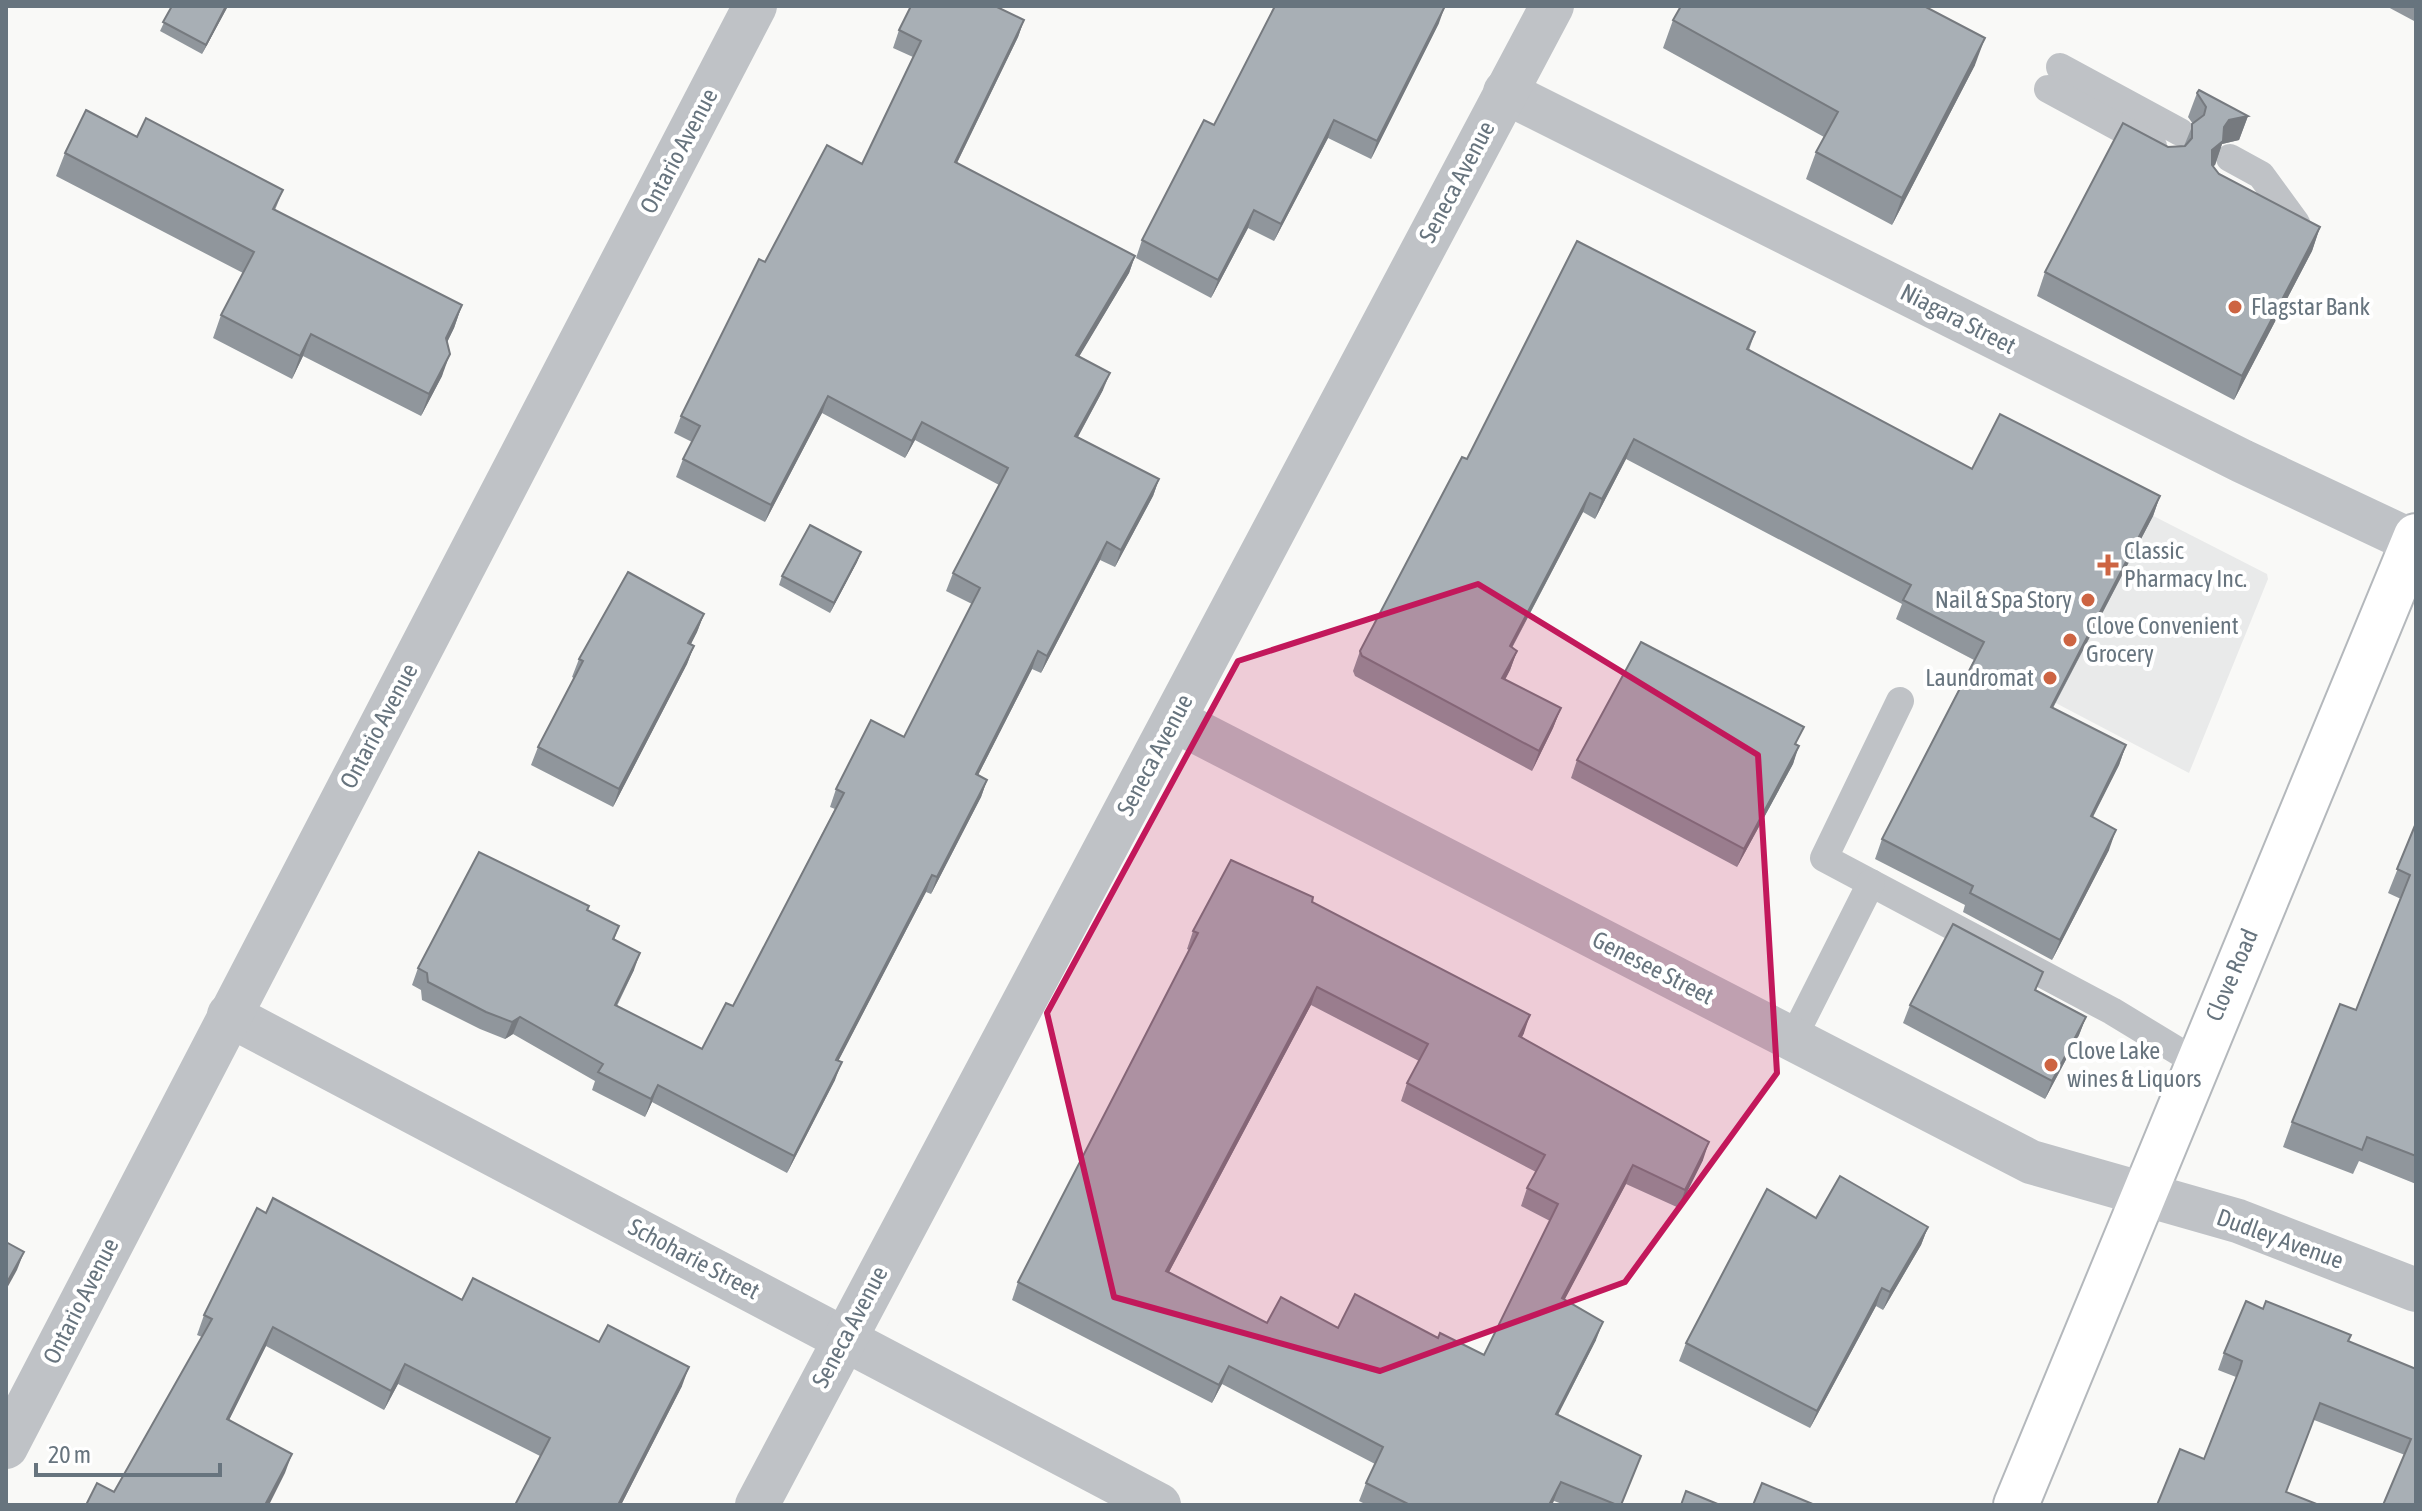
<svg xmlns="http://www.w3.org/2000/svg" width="2422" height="1511" font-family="'Asap Condensed',sans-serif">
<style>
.built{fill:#e9eaea}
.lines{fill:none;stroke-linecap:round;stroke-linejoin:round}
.secondary-casing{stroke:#b4b8bc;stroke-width:48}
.service{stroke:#bfc2c6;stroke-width:28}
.minor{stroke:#bfc2c6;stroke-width:44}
.secondary{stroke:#fff;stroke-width:44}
.wall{fill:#90969c;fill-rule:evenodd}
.shaded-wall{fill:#767a7f}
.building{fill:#a8afb5;stroke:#767a7f;stroke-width:2;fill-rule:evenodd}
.marked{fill:#c2185b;fill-opacity:0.2;stroke:#c2185b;stroke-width:6;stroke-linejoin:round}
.poi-dot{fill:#cd6442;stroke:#fff;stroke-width:3}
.labels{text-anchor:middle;stroke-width:8;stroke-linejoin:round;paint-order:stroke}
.street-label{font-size:24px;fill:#67747e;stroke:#fff}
.poi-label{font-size:24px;fill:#67747e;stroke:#fff;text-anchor:start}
</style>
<rect width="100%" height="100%" fill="#f9f9f7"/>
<polygon class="built" points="1993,434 2267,574 2268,579 2189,773 1896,619"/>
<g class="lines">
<g class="secondary-casing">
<polyline id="secondary" points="2016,1505 2416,536"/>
</g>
<g class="service">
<polyline points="2060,67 2180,132"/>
<polyline points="2048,89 2153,146"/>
<polyline points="2230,158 2261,175 2296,223"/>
<polyline points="1900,701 1824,858 2112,1011 2196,1062"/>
<polyline points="1792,1040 1871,883"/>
</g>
<g class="minor">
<polyline points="1505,92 2242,461 2416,543"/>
<polyline points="1174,720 2031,1162 2238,1221 2416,1290"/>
<polyline points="229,1015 1159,1505"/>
<polyline points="6,1447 755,6"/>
<polyline points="757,1505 1552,6"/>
</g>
<use href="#secondary" class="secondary"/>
</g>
<g class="wall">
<polygon points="172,6 228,6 202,54 160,31"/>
<polygon points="2386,6 2416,6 2416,22"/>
<polygon points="1024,20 1018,37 957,163 1135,256 1129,273 1079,356 1103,390 1078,437 1159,479 1153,496 1115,567 1100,560 1041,673 1032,669 978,775 987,780 981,797 931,894 926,892 838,1061 835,1080 787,1173 652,1102 645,1117 592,1090 595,1081 513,1034 505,1039 480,1029 422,1000 421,990 412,985 418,968 587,910 619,926 614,940 634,970 617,1006 702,1049 733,1006 835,809 830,807 836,789 904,737 972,604 946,591 953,573 999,485 915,440 905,458 822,413 765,522 676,477 683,459 692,442 674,433 681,416 765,262 862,164 913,57 893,48 899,30"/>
<polygon points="1673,20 1975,65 1892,225 1806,179 1816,152 1824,137 1663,48"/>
<polygon points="1439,23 1371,159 1328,138 1274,241 1248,228 1211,298 1136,258 1142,240 1214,125"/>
<polygon points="2197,93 2248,116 2239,140 2222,144 2215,165 2213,166 2219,174 2320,227 2312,251 2234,400 2037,296 2045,272 2168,147 2184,146 2193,124 2188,117"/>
<polygon points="137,137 283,190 275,210 462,305 454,328 447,342 442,376 421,416 303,356 292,379 213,338 221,315 243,273 56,176 65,153"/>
<polygon points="1755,332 1749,350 1972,469 2160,496 2153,516 2053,708 2126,745 2119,765 2093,817 2109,850 2052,960 1963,912 1965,905 1875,859 1882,839 1974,660 1896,619 1902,604 1626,459 1595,519 1583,512 1512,648 1517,651 1510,670 1505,680 1561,708 1553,728 1532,771 1355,676 1353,671 1360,651 1467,459"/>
<polygon points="861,552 857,562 830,613 779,585 782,576"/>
<polygon points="704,614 697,632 691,644 694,646 687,664 613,807 531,765 538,747 574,678 572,677 579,659"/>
<polygon points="1798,745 1793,764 1737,867 1571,778 1577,760"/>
<polygon points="2416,823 2416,1184 2359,1161 2353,1174 2283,1147 2292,1122 2356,1010 2401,899 2388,893"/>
<path d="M1312,902L1524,1033L1522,1037L1703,1160L1679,1208L1626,1184L1564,1300L1596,1340L1558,1415L1622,1505H1565L1554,1501L1552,1505H1367L1359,1501L1366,1483L1375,1464L1222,1384L1212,1403L1012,1300L1018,1282L1189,950L1187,949L1193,931ZM1311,1005L1419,1061L1407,1083L1401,1101L1536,1172L1527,1188L1521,1206L1550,1221L1484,1355L1438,1338L1338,1328L1267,1323L1169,1272Z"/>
<polygon points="2037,991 2086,1017 2079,1035 2045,1099 1903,1023 1910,1005"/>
<polygon points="1816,1218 1928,1227 1921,1245 1883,1310 1876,1306 1810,1428 1679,1361 1686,1343"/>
<polygon points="462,1300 682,1386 621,1505 515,1505 540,1456 398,1384 384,1410 266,1346 229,1420 285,1473 114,1492 202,1337 197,1335 204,1315"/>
<polygon points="2263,1309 2348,1341 2416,1369 2416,1505 2405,1455 2314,1420 2204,1459 2236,1377 2218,1370 2224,1353"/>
</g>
<g class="shaded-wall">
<polygon points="226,6 228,6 202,54 206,45"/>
<polygon points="1445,6 1439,23 1371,159 1377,141"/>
<polygon points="1024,20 1018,37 949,179 955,162"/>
<polygon points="1985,38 1975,65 1892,225 1902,198"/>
<polygon points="2248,116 2239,140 2222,144 2215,165 2203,174 2212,150 2224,127 2229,120"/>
<polygon points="1334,120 1328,138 1274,241 1281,224"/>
<polygon points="1254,210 1248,228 1211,298 1218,280"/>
<polygon points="2320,227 2312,251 2234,400 2242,376"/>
<polygon points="1135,256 1129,273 1070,372 1076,355"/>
<polygon points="462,305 454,328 438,361 446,338"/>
<polygon points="311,334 303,356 292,379 300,356"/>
<polygon points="450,354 442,376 421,416 429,394"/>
<polygon points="1110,373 1103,390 1069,453 1075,436"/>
<polygon points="828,396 822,413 765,522 771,505"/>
<polygon points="922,422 915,440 905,458 912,441"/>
<polygon points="1634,439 1626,459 1595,519 1602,499"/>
<polygon points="1159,479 1153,496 1115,567 1121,550"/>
<polygon points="1590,493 1583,512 1502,666 1510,646"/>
<polygon points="2160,496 2153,516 2043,726 2051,707"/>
<polygon points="1107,542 1100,560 1041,673 1047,656"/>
<polygon points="861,552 857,562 830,613 834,603"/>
<polygon points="704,614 697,632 682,661 688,643"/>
<polygon points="694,646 687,664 613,807 619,789"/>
<polygon points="1038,651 1032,669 970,791 976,774"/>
<polygon points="1517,651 1510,670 1495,698 1502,678"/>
<polygon points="1561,708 1553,728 1532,771 1539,751"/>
<polygon points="2126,745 2119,765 2083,836 2091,816"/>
<polygon points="1799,746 1793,764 1737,867 1744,849"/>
<polygon points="987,780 981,797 931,894 937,877"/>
<polygon points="2116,830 2109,850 2052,960 2060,940"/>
<polygon points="932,875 926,892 830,1077 836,1060"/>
<polygon points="640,953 634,970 608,1022 615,1005"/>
<polygon points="1317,987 1311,1005 1160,1289 1166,1271"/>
<polygon points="1530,1015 1524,1033 1513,1054 1519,1036"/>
<polygon points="520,1017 513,1034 505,1039 512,1022"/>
<polygon points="2086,1017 2079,1035 2045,1099 2052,1081"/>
<polygon points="842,1062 835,1080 787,1173 794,1156"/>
<polygon points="658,1085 652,1102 645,1117 651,1099"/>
<polygon points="1709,1142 1703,1160 1679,1208 1685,1190"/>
<polygon points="1633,1165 1626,1184 1556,1316 1562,1298"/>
<polygon points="1928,1227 1921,1245 1883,1310 1890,1292"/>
<polygon points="24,1252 17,1270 6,1290 6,1284"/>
<polygon points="1882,1288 1876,1306 1810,1428 1817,1411"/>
<polygon points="1603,1322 1596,1340 1549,1432 1556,1414"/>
<polygon points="273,1327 266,1346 220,1438 227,1419"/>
<polygon points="405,1364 398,1384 384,1410 391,1391"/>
<polygon points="1229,1366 1222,1384 1212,1403 1219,1385"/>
<polygon points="689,1367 682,1386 621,1505 618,1505"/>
<polygon points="292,1454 285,1473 269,1505 265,1505"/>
<polygon points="1561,1482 1552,1505 1549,1505"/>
</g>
<g class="building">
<polygon points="172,6 226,6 206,45 163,22"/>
<polygon points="911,6 995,6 1024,20 955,162 1135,256 1076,355 1110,373 1075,436 1159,479 1121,550 1107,542 1047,656 1038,651 976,774 987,780 937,877 932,875 836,1060 842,1062 794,1156 658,1085 651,1099 598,1072 603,1064 520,1017 512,1022 486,1012 428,982 427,973 418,968 479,852 589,906 587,910 619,926 613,939 640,953 615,1005 702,1049 726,1003 733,1006 844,793 836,789 871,720 904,737 980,588 953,573 1008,468 922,422 912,441 828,396 771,505 683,459 700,426 681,416 759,259 765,262 827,145 862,164 921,41 899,30"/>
<polygon points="1275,6 1445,6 1377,141 1334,120 1281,224 1254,210 1218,280 1142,240 1204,120 1214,125"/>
<polygon points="1681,6 1924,6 1985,38 1902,198 1816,152 1838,112 1673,20"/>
<polygon points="2199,90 2248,116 2229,120 2224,127 2223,141 2212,150 2212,165 2219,174 2320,227 2242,376 2045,272 2123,123 2168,147 2185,146 2192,138 2192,124 2204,115 2206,107 2197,93"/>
<polygon points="86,110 137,137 146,118 283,190 273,209 462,305 446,338 450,354 429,394 311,334 300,356 221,315 254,252 65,153"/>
<polygon points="1577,241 1755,332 1747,349 1972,469 2000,414 2160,496 2051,707 2126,745 2091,816 2116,830 2060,940 1970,893 1973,886 1882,839 1984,642 1903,600 1911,585 1634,439 1602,499 1590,493 1510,646 1517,651 1502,678 1561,708 1539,751 1362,656 1360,651 1462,457 1467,459"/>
<polygon points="810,525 861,552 834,603 782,576"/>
<polygon points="628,572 704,614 688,643 694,646 619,789 538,747 583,661 579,659"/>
<polygon points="1641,642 1804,727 1795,744 1799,746 1744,849 1577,760"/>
<polygon points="2416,823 2416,1156 2367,1137 2362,1150 2292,1122 2340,1004 2356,1010 2410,875 2397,869"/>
<path d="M1231,860L1313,897L1312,902L1530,1015L1519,1036L1709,1142L1685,1190L1633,1165L1562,1298L1603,1322L1556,1414L1641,1456L1621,1505H1617L1561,1482L1549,1505H1410L1366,1483L1383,1447L1229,1366L1219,1385L1018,1282L1198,933L1193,931ZM1317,987L1428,1044L1407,1083L1545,1155L1527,1188L1558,1204L1484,1355L1440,1333L1438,1338L1355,1294L1338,1328L1281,1297L1267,1323L1166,1271Z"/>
<polygon points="1953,924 2043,972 2035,990 2086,1017 2052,1081 1910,1005"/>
<polygon points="1840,1176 1928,1227 1890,1292 1882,1288 1817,1411 1686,1343 1767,1189 1816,1218"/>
<polygon points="273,1198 462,1300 473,1278 599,1342 608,1325 689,1367 618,1505 515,1505 550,1438 405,1364 391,1391 273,1327 227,1419 292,1454 265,1505 86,1505 97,1483 114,1492 212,1319 204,1315 257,1208 266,1213"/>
<polygon points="6,1242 24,1252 6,1284"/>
<polygon points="2246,1301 2263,1309 2266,1301 2351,1335 2348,1341 2416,1369 2416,1505 2383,1505 2411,1439 2320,1403 2286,1492 2319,1505 2157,1505 2180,1449 2204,1459 2240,1368 2242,1361 2224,1353"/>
<polygon points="1762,1483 1815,1505 1753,1505"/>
<polygon points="1686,1491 1720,1505 1681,1505"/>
</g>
<path class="marked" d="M1478,584L1758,755L1777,1073L1625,1282L1380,1371L1114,1297L1047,1013L1238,661Z"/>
<g class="poi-dot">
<circle cx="2235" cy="307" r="8"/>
<path d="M2104 553h8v8h8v8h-8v8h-8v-8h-8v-8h8z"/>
<circle cx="2088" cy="600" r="8"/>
<circle cx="2070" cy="640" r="8"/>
<circle cx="2050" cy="678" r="8"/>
<circle cx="2051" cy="1065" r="8"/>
</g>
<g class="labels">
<g class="street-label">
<text transform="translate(679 151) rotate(-62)" y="8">Ontario Avenue</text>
<text transform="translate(1457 182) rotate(-62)" y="8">Seneca Avenue</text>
<text transform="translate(1958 319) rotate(27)" y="8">Niagara Street</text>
<text transform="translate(379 726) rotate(-62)" y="8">Ontario Avenue</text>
<text transform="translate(1155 755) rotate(-62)" y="8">Seneca Avenue</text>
<text transform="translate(1653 968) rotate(27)" y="8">Genesee Street</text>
<text transform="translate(2232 975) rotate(-67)" y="8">Clove Road</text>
<text transform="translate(2280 1239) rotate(20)" y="8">Dudley Avenue</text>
<text transform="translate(694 1259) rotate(28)" y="8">Schoharie Street</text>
<text transform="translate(81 1301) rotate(-63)" y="8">Ontario Avenue</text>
<text transform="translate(850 1327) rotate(-62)" y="8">Seneca Avenue</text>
</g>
<g class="poi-label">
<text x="2251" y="315">Flagstar Bank</text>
<text x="2124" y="559">Classic<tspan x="2124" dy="28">Pharmacy Inc.</tspan></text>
<text x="2072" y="608" text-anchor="end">Nail &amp; Spa Story</text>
<text x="2086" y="634">Clove Convenient<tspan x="2086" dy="28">Grocery</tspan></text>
<text x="2034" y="686" text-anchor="end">Laundromat</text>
<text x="2067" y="1059">Clove Lake<tspan x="2067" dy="28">wines &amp; Liquors</tspan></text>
</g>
</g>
<rect width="2422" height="1511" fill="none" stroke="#67747e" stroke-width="16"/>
<path d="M36 1463v12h184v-12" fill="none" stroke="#67747e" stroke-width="4"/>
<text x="48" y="1463" font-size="24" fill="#67747e" stroke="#ffffff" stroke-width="6" paint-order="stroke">20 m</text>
</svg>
